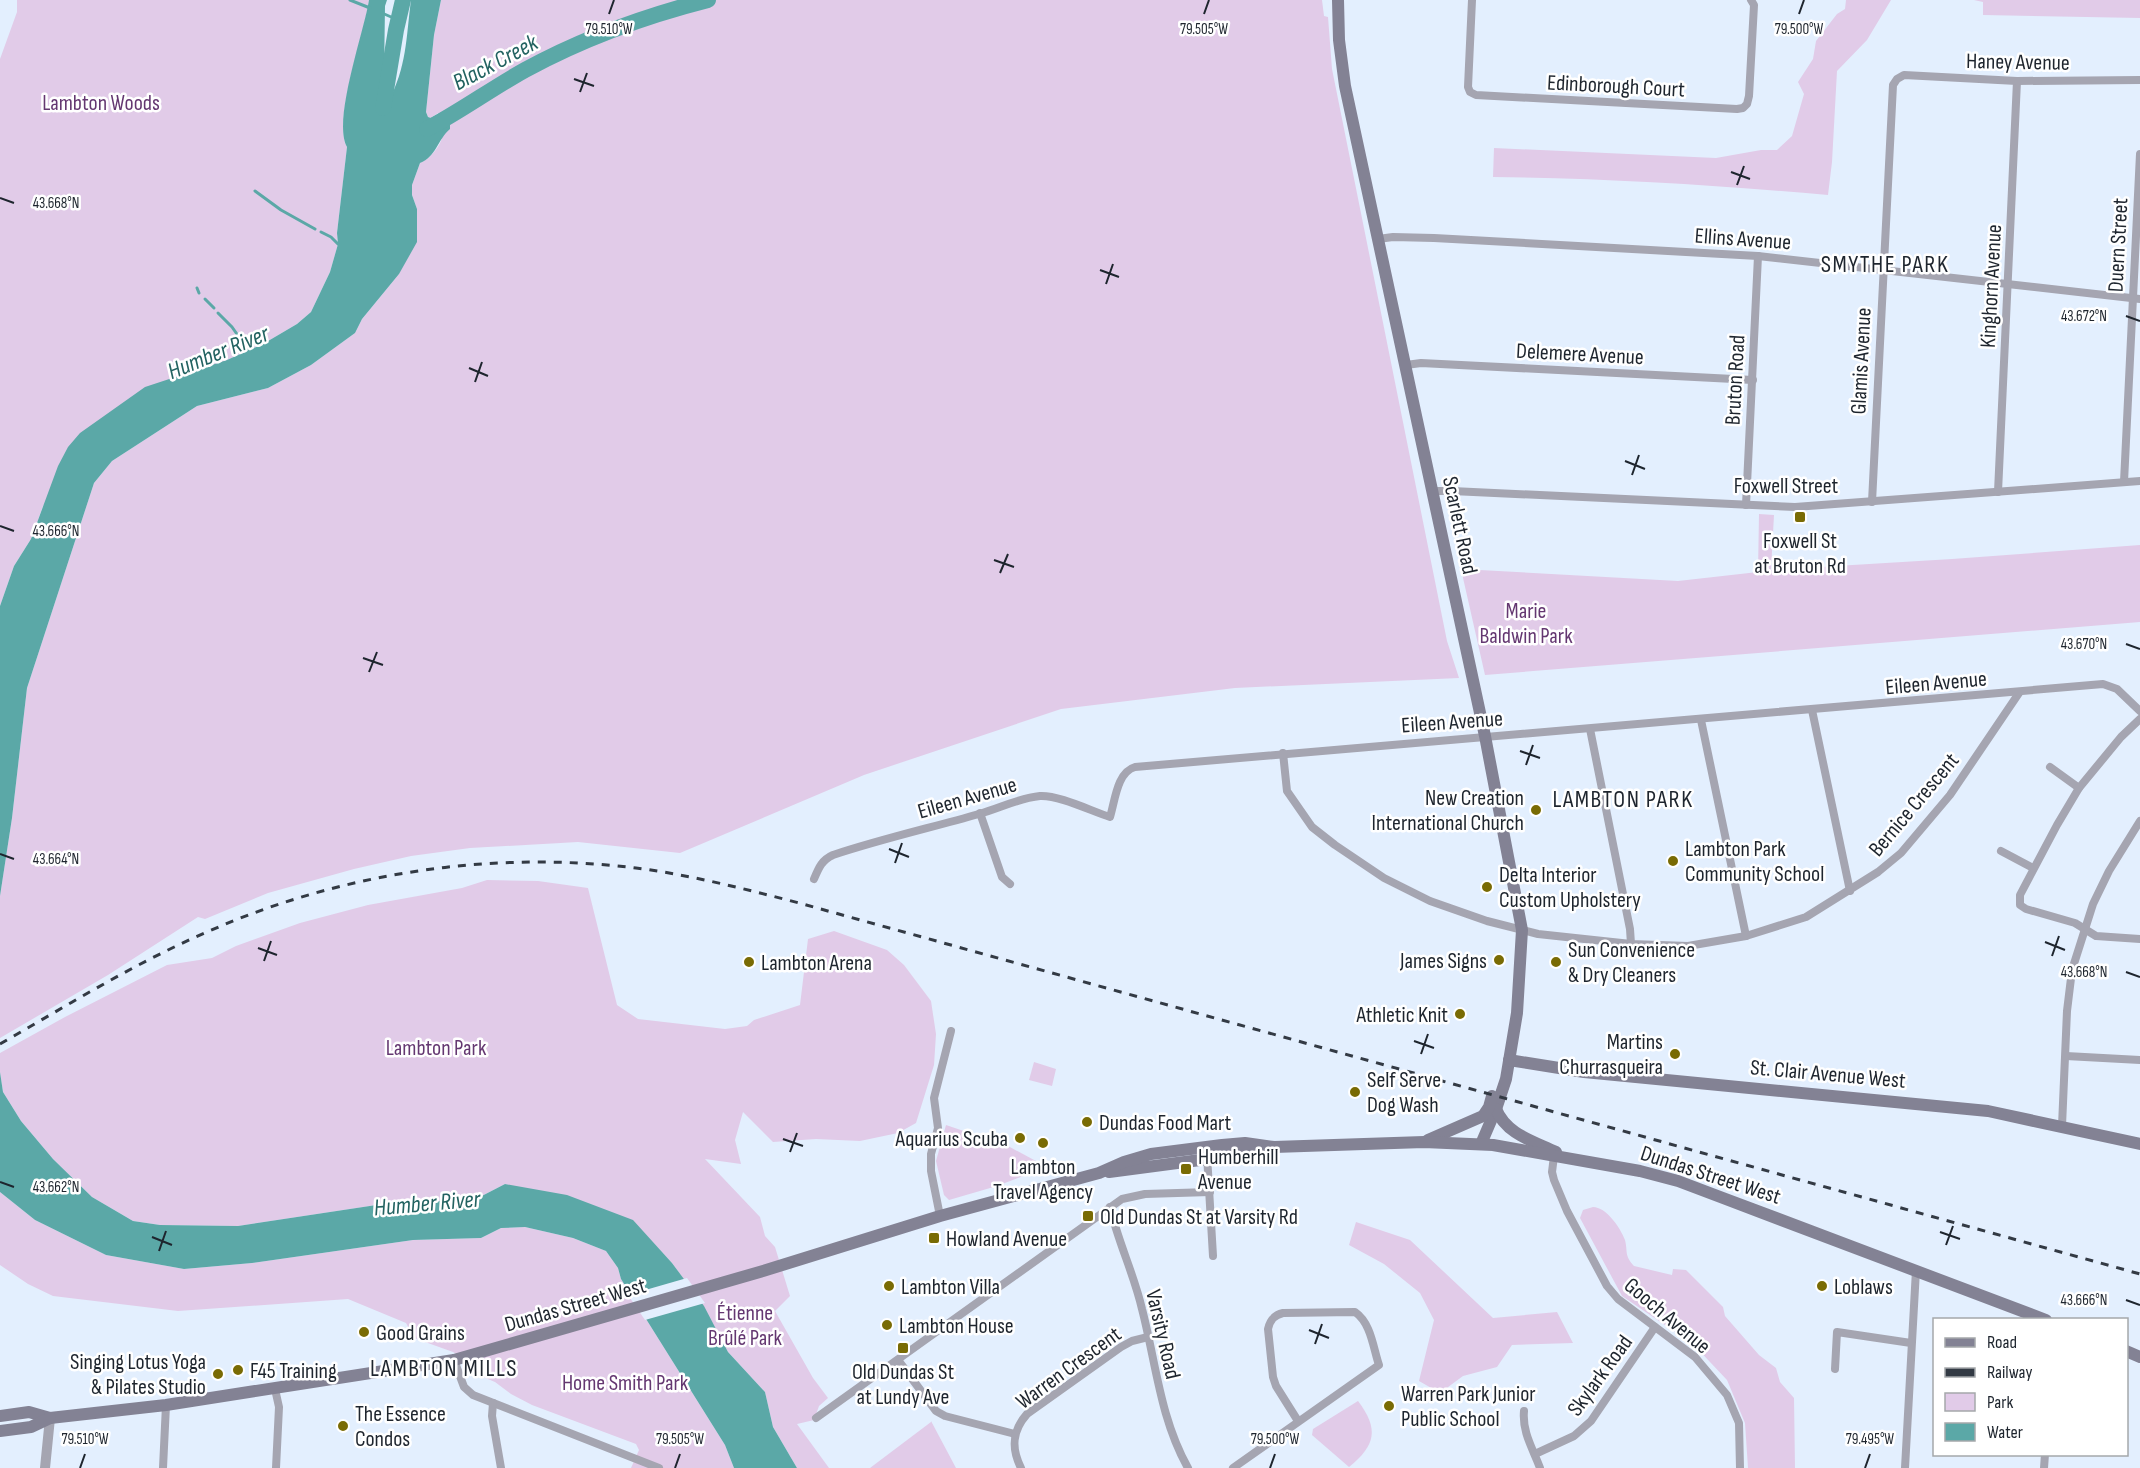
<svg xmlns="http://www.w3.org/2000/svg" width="2140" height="1468" font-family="'Sofia Sans Condensed',sans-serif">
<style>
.green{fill:#e1cbe8}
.water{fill:#5ba8a7}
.pier{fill:#e3effe}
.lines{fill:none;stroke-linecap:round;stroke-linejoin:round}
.stream{stroke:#5ba8a7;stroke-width:3}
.river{stroke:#5ba8a7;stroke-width:16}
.minor{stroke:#a5a5b1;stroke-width:8}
.tertiary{stroke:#a5a5b1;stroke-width:10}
.secondary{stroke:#838294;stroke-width:12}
.rail{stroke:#333a44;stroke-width:3;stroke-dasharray:8 8;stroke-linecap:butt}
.ticks{fill:none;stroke:#1e252e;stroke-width:2}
.poi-dot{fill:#796b04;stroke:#fff;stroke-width:2}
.labels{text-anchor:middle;stroke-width:5;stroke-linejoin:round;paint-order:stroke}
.street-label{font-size:22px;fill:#1e252e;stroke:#fff}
.park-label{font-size:22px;fill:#643771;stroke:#fff}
.poi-label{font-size:22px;fill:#1e252e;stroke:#fff;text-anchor:start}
.water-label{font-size:24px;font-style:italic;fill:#226261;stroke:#fff}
.neighbourhood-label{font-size:24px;letter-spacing:1.5px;fill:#1e252e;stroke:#fff}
.ticks-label{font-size:15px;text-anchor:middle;fill:#1e252e;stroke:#fff;stroke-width:5;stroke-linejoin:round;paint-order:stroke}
</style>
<rect width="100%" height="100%" fill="#e3effe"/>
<g class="green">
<path d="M17,0H369C365,32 332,122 347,147L337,233L338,244L330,272L311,312L297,324L263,344L227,360L43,506L31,539L14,566L0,606V59L17,12Z"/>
<path d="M441,0H1322L1324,16L1328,17L1332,69L1447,641L1459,678L1235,688L1061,709L864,775L680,853L578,842L470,848L411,856L354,869L268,893L205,919L198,917L108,975L0,1038V896L12,818L27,688L94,483L112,461L197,406L268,388L311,365L355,333L362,319L399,274L417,209L412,195V185L420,163C430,159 443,144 443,132C443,126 440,119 438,113L431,118L428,117L426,112L434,35Z"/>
<path d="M1846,0H1891L1867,40L1837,71L1832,162L1828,195C1717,185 1604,178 1493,177L1494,148L1716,158L1761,150H1777L1792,136L1804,94L1798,82L1813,59L1816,41L1837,14L1845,9Z"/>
<polygon points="1974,0 2140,0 2140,18 1983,15 1983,2"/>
<polygon points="1759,514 1774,515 1771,570 1952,559 2140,545 2140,622 1485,675 1461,569 1678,581 1758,572"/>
<polygon points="487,880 538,881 588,888 617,1005 638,1019 725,1029 747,1026 754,1020 800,1005 808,939 834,931 887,950 904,965 931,1001 936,1034 934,1065 916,1123 898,1133 860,1141 816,1139 773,1142 743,1112 735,1140 741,1164 705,1159 760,1217 765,1236 775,1247 790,1296 775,1311 813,1378 828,1398 819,1406 814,1420 797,1424 829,1468 797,1468 773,1427 765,1392 728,1352 703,1306 672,1263 632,1220 505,1184 476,1199 383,1204 238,1226 160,1225 133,1221 92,1197 53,1159 21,1121 3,1092 0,1072 0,1053 65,1017 167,965 212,958 236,946 300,923 368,905 462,888"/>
<polygon points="1034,1062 1056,1069 1052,1086 1029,1080"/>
<polygon points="946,1125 1008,1146 1047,1167 997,1186 949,1200 944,1195 936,1161"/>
<polygon points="0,1192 35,1220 106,1255 184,1269 252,1263 413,1240 481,1238 501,1228 525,1227 573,1238 606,1251 618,1268 621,1279 725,1445 734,1468 631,1468 639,1450 636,1444 532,1405 511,1394 495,1382 483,1377 469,1361 453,1352 414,1338 406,1323 348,1299 178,1311 53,1296 28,1284 0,1265"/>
<path d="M1593,1207C1606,1207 1620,1227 1625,1240C1628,1252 1624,1255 1634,1266L1672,1275L1673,1269L1686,1270L1723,1307L1725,1316L1759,1355L1776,1368L1780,1382L1794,1398L1795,1468H1748L1745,1423L1727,1380L1693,1344L1622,1296L1580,1218L1583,1210Z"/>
<polygon points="1356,1222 1410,1240 1493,1318 1557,1312 1573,1343 1512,1345 1497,1367 1463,1376 1440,1393 1419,1381 1434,1320 1420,1293 1384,1264 1349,1245"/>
<path d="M1358,1401C1379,1429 1376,1445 1349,1467L1312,1435L1313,1429Z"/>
<polygon points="931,1421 956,1468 870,1468 931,1422"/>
</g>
<g class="water">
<path d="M369,0H387L385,6L384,75L388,102C407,67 406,38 411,0H441L434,35L426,112L428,117L431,118L442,112L450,123V129C438,139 436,157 420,163L412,185V195L417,209V242L399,274L362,319L355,333L311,365L268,388L197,406L112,461L94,483L27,688L12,818L0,896V606L14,566L31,539L58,466L68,447L80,433L145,387L227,360L263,344L297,324L311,312L330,272L338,244L337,233L347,147C332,121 364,32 369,0Z"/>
<polygon points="0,1072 3,1092 21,1121 53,1159 92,1197 133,1221 160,1225 238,1226 383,1204 476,1199 505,1184 567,1195 633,1220 672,1263 704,1306 728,1352 765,1392 773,1427 797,1468 734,1468 725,1445 621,1279 618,1268 606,1251 573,1238 525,1227 501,1228 481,1238 413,1240 252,1263 184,1269 106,1255 35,1220 0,1192"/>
</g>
<polygon class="pier" points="687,1278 705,1303 645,1320 628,1295"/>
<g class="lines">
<g class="stream">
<polyline points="350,0 370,8"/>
<polyline points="382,13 398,20"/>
<polyline points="255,191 281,210 315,229"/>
<polyline points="321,232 331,237 338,244"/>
<polyline points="197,288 199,293"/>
<polyline points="205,299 214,308"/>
<polyline points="218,313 232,327 248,350"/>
</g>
<g class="river">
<polyline points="383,108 396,30 403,0"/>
<path d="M427,129C461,111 491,89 525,70C582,39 645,16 708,0"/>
</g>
<g class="minor">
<polyline points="1472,0 1468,87 1470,92 1476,95 1737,109 1743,108 1747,104 1749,96 1754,5 1751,0"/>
<polyline points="1378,239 1393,237 1434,238 1758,256 2140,299"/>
<polyline points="1406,365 1421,363 1753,380"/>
<polyline points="2124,482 2140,154"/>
<polyline points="1432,491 1452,491 1795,507 2140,481"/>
<polyline points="1998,492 2017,81"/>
<polyline points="1872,502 1893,85 1897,79 1904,75 2017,81 2140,80"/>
<polyline points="1746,505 1758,256"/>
<polyline points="1812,710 1850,891"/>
<polyline points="2140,719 2121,737 2079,788 2057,825 2020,895 2020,905 2026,909 2075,923 2096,936 2140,939"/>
<polyline points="1701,720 1746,936"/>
<polyline points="1590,729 1630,929 1631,944"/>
<polyline points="1283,753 1287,791 1312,827 1335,845 1384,878 1430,901 1487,921 1538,934 1631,944 1688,946 1746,936 1806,917 1878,872 1901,853 1950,795 2019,693"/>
<polyline points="2050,767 2079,788"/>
<polyline points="980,813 1002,877 1010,884"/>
<polyline points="2001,851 2033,868"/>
<path d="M814,879C819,867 822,860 833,855C881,839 930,828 979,814C1000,808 1019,798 1040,796C1059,795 1091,811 1110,817C1115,801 1117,772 1135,767L2103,684L2117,689L2140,711"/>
<polyline points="2066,1056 2140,1060"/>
<polyline points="2062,1126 2067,1011 2072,970 2093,904 2109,871 2140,821"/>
<polyline points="1207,1155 1213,1256"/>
<polyline points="1554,1156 1552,1172 1554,1180 1567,1211 1607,1286 1618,1299 1695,1357 1727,1395 1739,1423 1740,1468"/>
<path d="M1110,1207C1118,1242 1134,1274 1142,1309C1156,1363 1160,1418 1188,1468"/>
<polyline points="940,1216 931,1171 931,1154 938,1128 934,1098 951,1031"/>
<polyline points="454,1360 464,1387 473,1395 659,1468"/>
<polyline points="898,1360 936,1411 945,1416 1015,1434"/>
<polyline points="1835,1369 1837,1332 1911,1343"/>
<polyline points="275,1389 279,1407 276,1468"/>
<polyline points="493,1403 492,1416 501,1468"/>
<path d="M1524,1411C1522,1432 1533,1449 1540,1468"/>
<polyline points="816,1418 1122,1199 1145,1194 1210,1192"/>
<polyline points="1535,1454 1574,1436 1591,1421 1655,1327"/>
<polyline points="163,1468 166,1405"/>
<path d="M1021,1468C1011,1448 1012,1431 1027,1414L1121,1347L1132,1341L1148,1337"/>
<path d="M1233,1468L1379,1365C1373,1347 1371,1323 1355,1312L1283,1313C1274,1315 1270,1320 1268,1329L1273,1377L1276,1386L1298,1421"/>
<polyline points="1905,1468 1916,1270"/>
<polyline points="2044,1468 2045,1454"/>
</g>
<polyline class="tertiary" points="45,1468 50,1418"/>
<g class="secondary">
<polyline points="1338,0 1339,40 1345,86 1485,736 1522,930 1517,1013 1506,1079 1496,1109 1481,1144"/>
<polyline points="1509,1060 1584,1072 1988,1111 2140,1144"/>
<path d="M1496,1109C1506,1134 1533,1141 1556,1152"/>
<polyline points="1428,1140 1483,1116 1489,1107 1492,1096"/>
<polyline points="1109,1172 1253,1153 1270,1148"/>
<polyline points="2126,1351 2140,1357"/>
<polyline points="0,1416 29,1412 50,1418 166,1405 454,1360 763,1271 940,1216 1099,1173 1124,1162 1151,1154 1222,1145 1245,1143 1274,1147 1424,1142 1493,1145 1640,1171 1678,1181 1723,1198 2046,1320"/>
<polyline points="0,1431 31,1427 50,1418"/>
</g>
<path class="rail" d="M0,1044C68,1005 135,963 207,932C340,873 491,850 636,868C691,875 745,889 799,903L2140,1274"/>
</g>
<path class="ticks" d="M609,14L614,0M1204,14L1209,0M1799,14L1804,0M574,79L594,86M580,92L587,73M1731,172L1750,179M1737,185L1744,166M0,198L14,203M1100,270L1119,277M1106,284L1113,264M2126,316L2140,321M469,368L488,376M475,382L482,362M1625,461L1645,469M1632,475L1639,455M0,526L14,531M994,560L1014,567M1000,573L1008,554M2126,644L2140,649M363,658L383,665M369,672L377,652M1520,751L1540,758M1526,765L1533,745M889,849L909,857M0,854L14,859M895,863L902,843M2045,942L2065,950M258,948L277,955M2052,956L2059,936M264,961L271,941M2126,972L2140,977M1414,1041L1434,1048M1421,1054L1428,1034M783,1139L803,1146M790,1152L797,1133M0,1182L14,1187M1940,1232L1960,1239M152,1237L172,1245M1946,1245L1953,1226M159,1251L166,1231M2126,1300L2140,1305M1309,1330L1329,1338M1315,1344L1322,1324M80,1468L85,1454M675,1468L680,1454M1270,1468L1275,1454M1865,1468L1870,1454"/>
<g class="poi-dot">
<rect x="1794" y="511" width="12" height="12" rx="3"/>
<circle cx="1536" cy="810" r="6"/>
<circle cx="1673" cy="861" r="6"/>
<circle cx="1487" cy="887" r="6"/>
<circle cx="1499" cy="960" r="6"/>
<circle cx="749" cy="962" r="6"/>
<circle cx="1556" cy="962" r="6"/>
<circle cx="1460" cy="1014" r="6"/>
<circle cx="1675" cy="1054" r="6"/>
<circle cx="1355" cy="1092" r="6"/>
<circle cx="1087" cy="1122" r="6"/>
<circle cx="1020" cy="1138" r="6"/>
<circle cx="1043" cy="1143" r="6"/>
<rect x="1180" y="1163" width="12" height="12" rx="3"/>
<rect x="1082" y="1210" width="12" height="12" rx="3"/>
<rect x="928" y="1232" width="12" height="12" rx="3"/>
<circle cx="889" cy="1286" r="6"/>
<circle cx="1822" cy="1286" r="6"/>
<circle cx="887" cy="1325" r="6"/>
<circle cx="364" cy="1332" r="6"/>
<rect x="897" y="1342" width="12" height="12" rx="3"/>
<circle cx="238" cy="1370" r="6"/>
<circle cx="218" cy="1374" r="6"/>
<circle cx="1389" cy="1406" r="6"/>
<circle cx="343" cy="1426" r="6"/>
</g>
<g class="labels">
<g class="street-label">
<text transform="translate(2018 61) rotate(1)" y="8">Haney Avenue</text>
<text transform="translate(1616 85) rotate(3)" y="8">Edinborough Court</text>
<text transform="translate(1743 238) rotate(4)" y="8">Ellins Avenue</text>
<text transform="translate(2117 245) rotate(-87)" y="8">Duern Street</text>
<text transform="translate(1990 286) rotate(-87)" y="8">Kinghorn Avenue</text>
<text transform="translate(1580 353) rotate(3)" y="8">Delemere Avenue</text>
<text transform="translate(1860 361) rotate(-87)" y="8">Glamis Avenue</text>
<text transform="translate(1734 380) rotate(-87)" y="8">Bruton Road</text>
<text x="1786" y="493">Foxwell Street</text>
<text transform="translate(1461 525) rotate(78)" y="8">Scarlett Road</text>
<text transform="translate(1936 682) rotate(-5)" y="8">Eileen Avenue</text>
<text transform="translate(1452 721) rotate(-4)" y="8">Eileen Avenue</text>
<text transform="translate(967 797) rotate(-16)" y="8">Eileen Avenue</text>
<text transform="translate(1913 804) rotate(-50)" y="8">Bernice Crescent</text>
<text transform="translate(1828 1073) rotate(5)" y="8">St. Clair Avenue West</text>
<text transform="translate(1711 1174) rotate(18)" y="8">Dundas Street West</text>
<text transform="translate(575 1304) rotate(-16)" y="8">Dundas Street West</text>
<text transform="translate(1668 1315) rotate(40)" y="8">Gooch Avenue</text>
<text transform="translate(1164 1334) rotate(77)" y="8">Varsity Road</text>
<text transform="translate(1068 1367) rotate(-36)" y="8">Warren Crescent</text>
<text transform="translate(1599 1375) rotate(-54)" y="8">Skylark Road</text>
</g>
<g class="park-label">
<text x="101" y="110">Lambton Woods</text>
<text x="1526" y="618">Marie<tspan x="1526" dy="25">Baldwin Park</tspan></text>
<text x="436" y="1055">Lambton Park</text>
<text x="745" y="1320">Étienne<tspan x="745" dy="25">Brûlé Park</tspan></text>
<text x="625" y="1390">Home Smith Park</text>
</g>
<g class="poi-label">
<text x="1800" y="548" text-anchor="middle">Foxwell St<tspan x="1800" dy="25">at Bruton Rd</tspan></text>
<text x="1524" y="805" text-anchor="end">New Creation<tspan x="1524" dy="25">International Church</tspan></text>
<text x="1685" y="856">Lambton Park<tspan x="1685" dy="25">Community School</tspan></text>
<text x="1499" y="882">Delta Interior<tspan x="1499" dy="25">Custom Upholstery</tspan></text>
<text x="1568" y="957">Sun Convenience<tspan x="1568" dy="25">&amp; Dry Cleaners</tspan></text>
<text x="1487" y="968" text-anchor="end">James Signs</text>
<text x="761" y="970">Lambton Arena</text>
<text x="1448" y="1022" text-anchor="end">Athletic Knit</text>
<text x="1663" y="1049" text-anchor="end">Martins<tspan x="1663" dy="25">Churrasqueira</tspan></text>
<text x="1367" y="1087">Self Serve<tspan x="1367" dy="25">Dog Wash</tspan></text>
<text x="1099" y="1130">Dundas Food Mart</text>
<text x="1008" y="1146" text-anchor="end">Aquarius Scuba</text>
<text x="1198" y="1164">Humberhill<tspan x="1198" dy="25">Avenue</tspan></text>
<text x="1043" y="1174" text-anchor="middle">Lambton<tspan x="1043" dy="25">Travel Agency</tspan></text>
<text x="1100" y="1224">Old Dundas St at Varsity Rd</text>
<text x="946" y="1246">Howland Avenue</text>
<text x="901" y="1294">Lambton Villa</text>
<text x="1834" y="1294">Loblaws</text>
<text x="899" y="1333">Lambton House</text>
<text x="376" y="1340">Good Grains</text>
<text x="206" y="1369" text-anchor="end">Singing Lotus Yoga<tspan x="206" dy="25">&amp; Pilates Studio</tspan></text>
<text x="250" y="1378">F45 Training</text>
<text x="903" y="1379" text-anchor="middle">Old Dundas St<tspan x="903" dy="25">at Lundy Ave</tspan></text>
<text x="1401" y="1401">Warren Park Junior<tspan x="1401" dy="25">Public School</tspan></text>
<text x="355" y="1421">The Essence<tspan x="355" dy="25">Condos</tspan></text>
</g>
<g class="water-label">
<text transform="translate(495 62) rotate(-28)" y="8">Black Creek</text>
<text transform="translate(218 352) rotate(-22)" y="8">Humber River</text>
<text transform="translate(427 1203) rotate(-5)" y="8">Humber River</text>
</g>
<g class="neighbourhood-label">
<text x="1885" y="272">SMYTHE PARK</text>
<text x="1623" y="807">LAMBTON PARK</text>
<text x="444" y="1376">LAMBTON MILLS</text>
</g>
</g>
<g class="ticks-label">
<text x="609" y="34">79.510°W</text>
<text x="1204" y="34">79.505°W</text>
<text x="1799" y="34">79.500°W</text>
<text x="56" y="208">43.668°N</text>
<text x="2084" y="321">43.672°N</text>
<text x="56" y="536">43.666°N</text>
<text x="2084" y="649">43.670°N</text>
<text x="56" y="864">43.664°N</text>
<text x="2084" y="977">43.668°N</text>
<text x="56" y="1192">43.662°N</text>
<text x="2084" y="1305">43.666°N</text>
<text x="85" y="1444">79.510°W</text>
<text x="680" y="1444">79.505°W</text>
<text x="1275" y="1444">79.500°W</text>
<text x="1870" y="1444">79.495°W</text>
</g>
<rect x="1933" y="1318" width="195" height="138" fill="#ffffff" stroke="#a5a8ab" stroke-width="1.5"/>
<rect x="1945" y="1338" width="30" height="9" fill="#838294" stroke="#a5a8ab" stroke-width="1.5"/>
<text x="1987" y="1348" font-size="18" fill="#1e252e">Road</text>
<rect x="1945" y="1368" width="30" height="9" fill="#333a44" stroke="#a5a8ab" stroke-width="1.5"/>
<text x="1987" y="1378" font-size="18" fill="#1e252e">Railway</text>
<rect x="1945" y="1393" width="30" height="18" fill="#e1cbe8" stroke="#a5a8ab" stroke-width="1.5"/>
<text x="1987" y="1408" font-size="18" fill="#1e252e">Park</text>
<rect x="1945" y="1423" width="30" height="18" fill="#5ba8a7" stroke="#a5a8ab" stroke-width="1.5"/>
<text x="1987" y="1438" font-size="18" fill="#1e252e">Water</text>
</svg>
